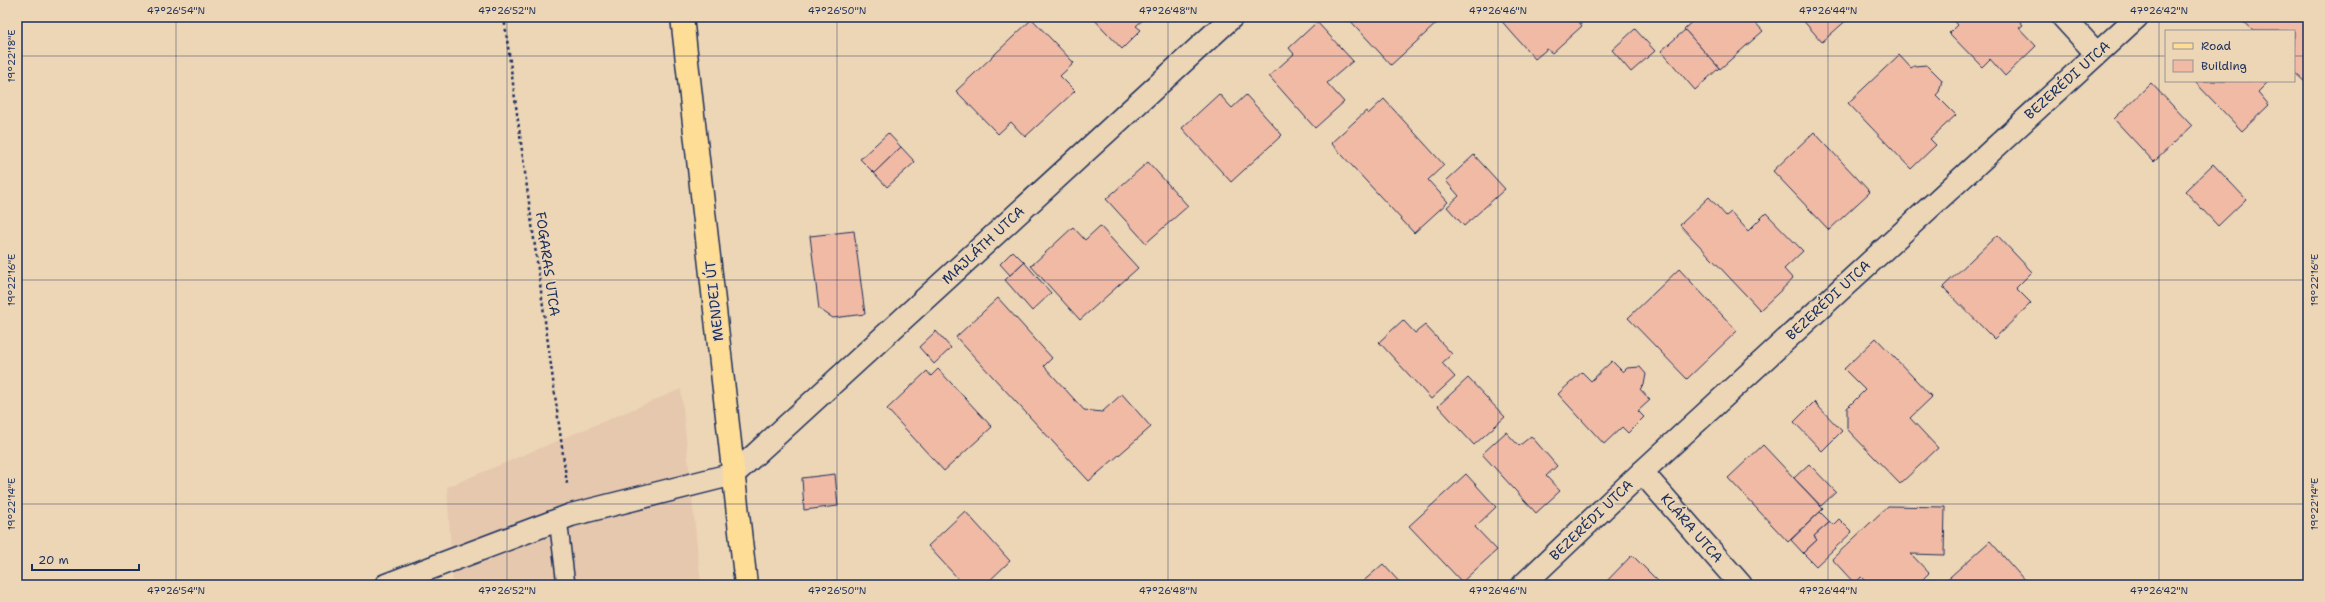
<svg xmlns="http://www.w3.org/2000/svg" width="2325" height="602" font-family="'Shantell Sans',sans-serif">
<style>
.built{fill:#e6c8ae}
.building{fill:#f1baa5;stroke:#1b2f5e}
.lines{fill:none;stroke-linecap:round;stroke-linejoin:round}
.lane-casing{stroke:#1b2f5e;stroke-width:20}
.street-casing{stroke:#1b2f5e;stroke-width:25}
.primary-casing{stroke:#1b2f5e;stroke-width:25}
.path{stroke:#1b2f5e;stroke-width:2.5;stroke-dasharray:3 3;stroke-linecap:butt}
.lane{stroke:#edd6b6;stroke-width:17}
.street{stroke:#edd6b6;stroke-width:22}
.primary{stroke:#fedd96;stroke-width:22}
.ticks{fill:none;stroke:#1b2f5e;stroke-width:1;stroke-opacity:0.45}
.labels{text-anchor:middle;stroke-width:3;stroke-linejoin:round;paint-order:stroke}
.street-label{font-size:14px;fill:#1b2f5e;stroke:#edd6b6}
.neatline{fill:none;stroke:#1b2f5e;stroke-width:1.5}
.ticks-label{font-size:10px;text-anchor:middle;fill:#1b2f5e}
</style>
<rect width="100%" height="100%" fill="#edd6b6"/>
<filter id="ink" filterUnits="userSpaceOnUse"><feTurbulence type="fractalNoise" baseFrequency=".025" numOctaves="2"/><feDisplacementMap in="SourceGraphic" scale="8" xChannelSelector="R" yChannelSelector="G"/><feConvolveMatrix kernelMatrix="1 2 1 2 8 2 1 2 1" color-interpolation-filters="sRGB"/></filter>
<g filter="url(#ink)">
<polygon class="built" points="681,389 701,585 453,585 447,487"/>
<g class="building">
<polygon points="1092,17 1146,17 1136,26 1141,30 1122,49"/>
<polygon points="1347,17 1431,17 1437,23 1391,65"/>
<polygon points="1498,17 1575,17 1582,26 1552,53 1547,49 1535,59"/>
<polygon points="1697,17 1750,17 1763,31 1720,69 1684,29"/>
<polygon points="1800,17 1850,17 1822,42"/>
<polygon points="1950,17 2016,17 2023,25 2019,28 2036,46 2005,76 1990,59 1982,67 1949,33 1957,25"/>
<polygon points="2238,17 2308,17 2308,79 2305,82 2294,72 2294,31 2253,31"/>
<polygon points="1032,19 1074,63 1060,76 1075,91 1025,137 1011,122 998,134 956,91"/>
<polygon points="1317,22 1353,61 1327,83 1344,102 1315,128 1269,76 1294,54 1289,48"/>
<polygon points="1635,29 1655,51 1631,72 1612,50"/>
<polygon points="1685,30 1719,68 1695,90 1661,51"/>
<polygon points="1899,55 1911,68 1914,66 1927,65 1942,80 1939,92 1936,95 1956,115 1930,139 1936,145 1911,169 1848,103"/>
<polygon points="2194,81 2269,81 2258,92 2269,105 2242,131"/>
<polygon points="2151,83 2192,126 2154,162 2114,119"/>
<polygon points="1219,94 1232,108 1246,95 1282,135 1231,182 1182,128"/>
<polygon points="1384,99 1444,165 1428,180 1448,202 1414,233 1331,143 1366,111 1368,114"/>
<polygon points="1814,132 1870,192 1829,230 1773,171"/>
<polygon points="888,133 901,147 874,173 860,159"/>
<polygon points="901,147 915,162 887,187 874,173"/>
<polygon points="1474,155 1505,189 1464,226 1447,207 1459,196 1446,181"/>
<polygon points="1148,162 1188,206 1146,243 1106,199"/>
<polygon points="2213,164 2246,199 2218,226 2185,191"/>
<polygon points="1709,197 1726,216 1731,212 1748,231 1766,213 1803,251 1784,269 1793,279 1760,310 1680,225"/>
<polygon points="1100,226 1138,268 1080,320 1031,266 1073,227 1085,240"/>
<polygon points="854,231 865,314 833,318 819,309 810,236"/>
<polygon points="1997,235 2032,272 2016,288 2031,303 1994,339 1943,287"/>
<polygon points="1013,251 1024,262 1010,275 1000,264"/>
<polygon points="1024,262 1051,293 1032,311 1005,280"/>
<polygon points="1679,269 1737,331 1687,379 1628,318"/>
<polygon points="998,298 1052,358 1044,366 1084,410 1102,412 1122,394 1151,427 1089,481 956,337"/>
<polygon points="1403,320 1415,333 1425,325 1452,354 1442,363 1455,377 1431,399 1379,342"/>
<polygon points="936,331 951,348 934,364 919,347"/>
<polygon points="1876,338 1932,397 1910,418 1938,448 1900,484 1847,429 1847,408 1865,390 1844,369"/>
<polygon points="1612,361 1623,372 1627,368 1640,367 1646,374 1644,385 1640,389 1650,400 1638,411 1644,417 1628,433 1622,427 1604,444 1558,394 1582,372 1591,381"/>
<polygon points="938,369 992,427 944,471 887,409 927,371 931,376"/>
<polygon points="1468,378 1505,417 1474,445 1438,406"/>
<polygon points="1814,402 1842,431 1822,451 1794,422"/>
<polygon points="1506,432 1519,446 1531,436 1557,466 1546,476 1560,491 1536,513 1482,454"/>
<polygon points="1763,445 1823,509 1788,542 1728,478"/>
<polygon points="1809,464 1836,492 1821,506 1794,478"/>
<polygon points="835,474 838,506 804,510 802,478"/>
<polygon points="1466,474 1496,507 1475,527 1497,550 1462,582 1409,526"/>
<polygon points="1888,506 1945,507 1944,555 1911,554 1929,573 1917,585 1869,585 1861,577 1855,584 1832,559"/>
<polygon points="965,511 1010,561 985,585 964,585 928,546"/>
<polygon points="1820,512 1830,522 1814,536 1817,540 1803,553 1791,540"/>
<polygon points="1839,519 1852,532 1816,566 1803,553 1817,540 1814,536 1830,522 1833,525"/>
<polygon points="1990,541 2026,582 2022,585 1941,585"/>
<polygon points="1632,555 1662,585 1603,585"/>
<polygon points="1383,564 1402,585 1359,585"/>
</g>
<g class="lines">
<g class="lane-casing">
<polyline id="lane" points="558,519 566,585"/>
</g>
<g class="street-casing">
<g id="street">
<polyline points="2063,17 2096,53"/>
<polyline points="1642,472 1741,585"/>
<polyline points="386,585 571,515 734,474 1232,17"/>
<polyline points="1523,585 1642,472 2137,17"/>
</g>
</g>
<g class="primary-casing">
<polyline id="primary" points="682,17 746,585"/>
</g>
<polyline class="path" points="504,17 567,484"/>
<use href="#lane" class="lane"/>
<use href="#street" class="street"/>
<use href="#primary" class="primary"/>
</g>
</g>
<path class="ticks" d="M176,17V585M507,17V585M837,17V585M1168,17V585M1498,17V585M1828,17V585M2159,17V585M17,56H2166M2294,56H2308M17,280H2308M17,504H2308"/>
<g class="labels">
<g class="street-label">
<text transform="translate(2067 80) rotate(-42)" y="5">BEZERÉDI UTCA</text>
<text transform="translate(983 245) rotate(-43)" y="5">MAJLÁTH UTCA</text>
<text transform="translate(548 264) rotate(82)" y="5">FOGARAS UTCA</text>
<text transform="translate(1828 300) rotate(-43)" y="5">BEZERÉDI UTCA</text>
<text transform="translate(714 301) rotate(-96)" y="5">MENDEI ÚT</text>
<text transform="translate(1591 520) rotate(-44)" y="5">BEZERÉDI UTCA</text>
<text transform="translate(1692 528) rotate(49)" y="5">KLÁRA UTCA</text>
</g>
</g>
<rect width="2325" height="602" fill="none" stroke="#edd6b6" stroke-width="44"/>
<rect x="2165" y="30" width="130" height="52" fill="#edd6b6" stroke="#999393"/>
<rect x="2173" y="43" width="20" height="6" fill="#fedd96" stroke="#999393"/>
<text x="2201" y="50" font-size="12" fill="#1b2f5e">Road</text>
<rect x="2173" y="60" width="20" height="12" fill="#f1baa5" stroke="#999393"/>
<text x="2201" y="70" font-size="12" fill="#1b2f5e">Building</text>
<path d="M32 564v6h107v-6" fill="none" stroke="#1b2f5e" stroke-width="2"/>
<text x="38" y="564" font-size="12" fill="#1b2f5e" stroke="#edd6b6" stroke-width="3" paint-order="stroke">20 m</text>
<rect x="22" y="22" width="2281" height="558" class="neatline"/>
<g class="ticks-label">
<text x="176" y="14">47°26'54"N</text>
<text x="507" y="14">47°26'52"N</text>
<text x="837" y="14">47°26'50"N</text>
<text x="1168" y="14">47°26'48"N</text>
<text x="1498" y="14">47°26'46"N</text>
<text x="1828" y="14">47°26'44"N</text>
<text x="2159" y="14">47°26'42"N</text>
<text transform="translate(11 56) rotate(-90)" y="4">19°22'18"E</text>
<text transform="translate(2314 280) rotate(-90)" y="4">19°22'16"E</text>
<text transform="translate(11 280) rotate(-90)" y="4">19°22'16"E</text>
<text transform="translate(2314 504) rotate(-90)" y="4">19°22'14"E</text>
<text transform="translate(11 504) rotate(-90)" y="4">19°22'14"E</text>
<text x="176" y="594">47°26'54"N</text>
<text x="507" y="594">47°26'52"N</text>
<text x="837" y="594">47°26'50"N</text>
<text x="1168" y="594">47°26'48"N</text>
<text x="1498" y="594">47°26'46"N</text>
<text x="1828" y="594">47°26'44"N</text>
<text x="2159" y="594">47°26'42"N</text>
</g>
</svg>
